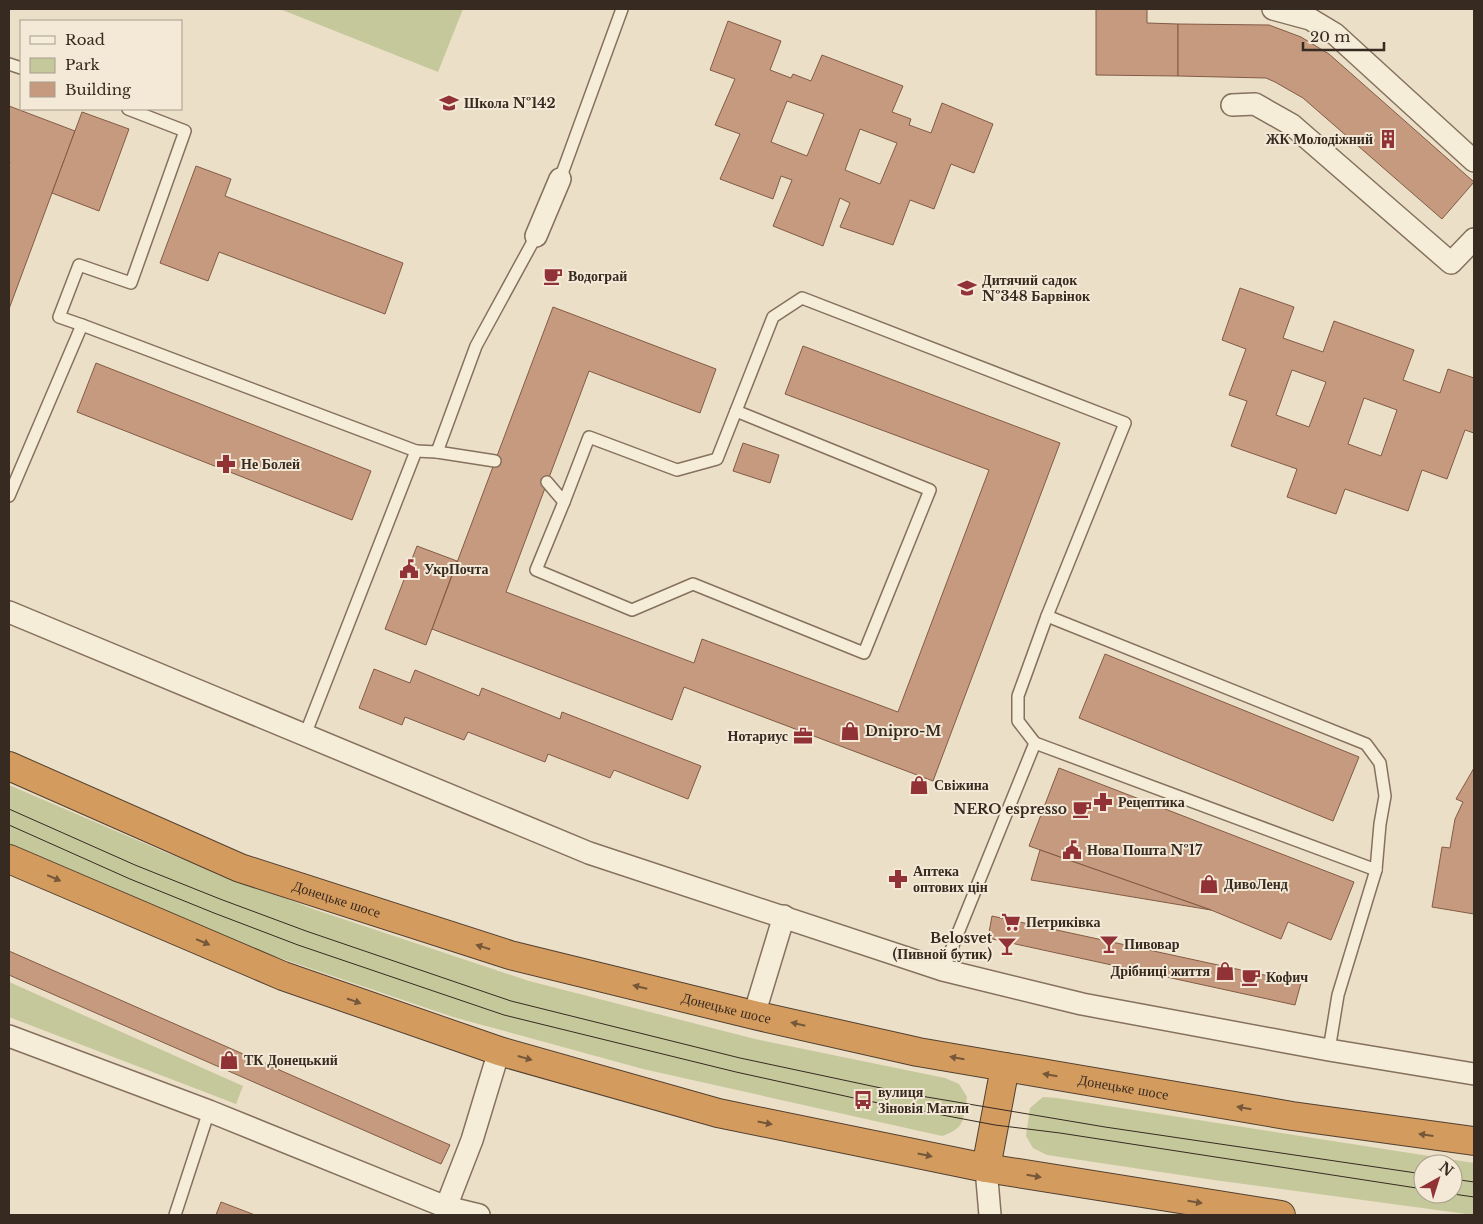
<svg xmlns="http://www.w3.org/2000/svg" width="1483" height="1224" font-family="'Libre Baskerville',serif">
<style>
.green{fill:#c5c89b;fill-rule:evenodd}
.building{fill:#c69a7f;stroke:#825b45;fill-rule:evenodd}
.lines{fill:none;stroke-linecap:round;stroke-linejoin:round}
.lane-casing{stroke:#85715d;stroke-width:14}
.street-casing{stroke:#85715d;stroke-width:24}
.highway-casing{stroke:#534031;stroke-width:30}
.lane{stroke:#f6edd9;stroke-width:11}
.street{stroke:#f6edd9;stroke-width:21}
.highway{stroke:#d39b5e;stroke-width:28}
.tram{stroke:#372a20;stroke-width:1}
.oneway{fill:#755739}
.labels{text-anchor:middle;stroke-width:4;stroke-linejoin:round;paint-order:stroke}
.poi-label{font-size:14px;font-weight:bold;fill:#372a20;stroke:#f3e9d6;text-anchor:start}
.street-label{font-size:14px;fill:#372a20;stroke:#f3e9d6}
</style>
<rect width="100%" height="100%" fill="#ebdfc7"/>
<g class="green">
<polygon points="280,9 463,9 438,72"/>
<path d="M9,785L167,853L313,909L529,981L755,1039L945,1078L959,1084L967,1097C963,1119 966,1128 942,1136L643,1069L453,1017L265,953L162,915L9,851Z"/>
<polygon points="9,982 243,1086 236,1104 9,1017"/>
<path d="M1043,1097L1057,1098L1474,1163V1215L1214,1180L1047,1155L1033,1148L1026,1136L1030,1108ZM1423,1164H1453V1194H1423Z"/>
</g>
<g class="building">
<polygon points="1096,9 1147,9 1147,23 1178,24 1178,76 1096,75"/>
<path d="M728,21L781,41L770,70L791,78L793,74L811,81L822,55L903,86L892,112L911,119L909,125L931,133L942,103L993,124L974,173L951,164L934,209L910,200L893,245L840,227L850,203L840,198L823,246L773,226L792,180L781,176L773,199L720,179L740,134L715,125L735,79L710,70ZM787,101L824,114L807,156L771,142ZM860,129L897,143L880,184L845,170Z"/>
<polygon points="1178,24 1269,25 1301,37 1329,54 1474,182 1442,219 1303,98 1275,82 1266,78 1178,76"/>
<polygon points="9,106 75,131 9,309 9,166 10,162 9,161"/>
<polygon points="82,112 129,129 99,211 52,193"/>
<polygon points="196,166 231,179 225,196 403,263 385,314 219,252 208,281 160,263"/>
<path d="M1240,288L1294,307L1283,338L1323,352L1334,321L1414,350L1403,380L1440,393L1448,369L1474,378V433L1465,430L1447,479L1422,470L1408,511L1345,489L1336,514L1287,497L1297,469L1231,446L1247,401L1229,395L1246,349L1222,340ZM1292,370L1326,382L1309,427L1276,415ZM1364,398L1397,410L1381,456L1348,444Z"/>
<polygon points="553,307 716,369 700,413 589,371 506,592 694,663 702,639 898,712 989,470 785,394 803,346 1060,443 933,781 684,687 672,720 432,629"/>
<polygon points="96,363 371,471 352,520 77,412"/>
<polygon points="743,443 779,455 770,483 733,471"/>
<polygon points="417,546 457,561 426,645 385,629"/>
<polygon points="1105,654 1359,757 1333,821 1079,718"/>
<polygon points="374,669 410,683 415,670 479,696 482,688 560,719 562,712 701,766 688,799 614,770 610,778 548,754 545,762 468,732 464,740 405,717 402,725 359,708"/>
<polygon points="1059,768 1354,882 1331,940 1288,922 1281,939 1211,910 1029,846"/>
<polygon points="1474,768 1474,914 1432,907 1442,847 1450,848 1455,819 1463,802 1456,799"/>
<polygon points="1040,850 1211,910 1031,880"/>
<polygon points="992,916 1301,983 1295,1005 988,938"/>
<polygon points="9,951 450,1145 441,1164 9,975"/>
<polygon points="221,1202 255,1215 216,1215"/>
</g>
<g class="lines">
<g class="lane-casing">
<g id="lane">
<polyline points="9,64 21,68"/>
<polyline points="560,179 622,9"/>
<polyline points="82,325 59,317 79,265 131,283 185,131 128,109"/>
<polyline points="437,452 495,461"/>
<polyline points="547,482 564,502 589,437 677,470 717,459 773,317 802,298 1125,423 1047,616 1018,696 1018,721 1035,743 1376,870"/>
<polyline points="9,496 82,325 416,451"/>
<polyline points="564,502 536,570 632,610 693,584 864,653 930,490 736,411"/>
<polyline points="1047,616 1366,744 1380,763 1385,796 1380,824 1376,870 1338,995 1329,1050"/>
<polyline points="305,735 416,451 437,452 476,346 536,236"/>
<polyline points="943,970 1035,743"/>
<polyline points="175,1215 209,1111"/>
</g>
</g>
<g class="street-casing">
<g id="street">
<polyline points="1273,9 1310,19 1335,34 1474,161"/>
<polyline points="1232,105 1255,104 1292,125 1451,263 1474,239"/>
<polyline points="536,236 560,179"/>
<polyline points="9,612 589,853 943,970 1082,1004 1329,1050 1474,1074"/>
<polyline points="754,1015 784,916"/>
<polyline points="9,1036 209,1111 446,1207 479,1215"/>
<polyline points="986,1168 990,1215"/>
<polyline points="446,1207 472,1140 499,1051"/>
</g>
</g>
<g class="highway-casing">
<g id="highway">
<path id="s1" d="M9,766L240,868L510,955L754,1015L918,1052L1292,1116L1474,1141"/>
<polyline points="9,859 283,976 499,1051 718,1113 986,1168 1281,1215"/>
<polyline points="986,1168 1005,1067"/>
</g>
</g>
<use href="#lane" class="lane"/>
<use href="#street" class="street"/>
<use href="#highway" class="highway"/>
<g class="tram">
<polyline points="9,809 135,865 220,899 306,931 511,1001 740,1058 909,1094 1105,1127 1423,1174"/>
<polyline points="9,825 130,879 214,913 298,945 504,1015 736,1072 863,1100 995,1125 1060,1133 1423,1189"/>
<polyline points="1453,1179 1474,1182"/>
<polyline points="1453,1194 1474,1197"/>
</g>
</g>
<defs><path id="oneway-solid" d="M-6-.8H1V-3.2L6.5 0L1 3.2V.8H-6Z" transform="scale(1.25)"/></defs>
<g class="oneway">
<use href="#oneway-solid" transform="translate(54 878) rotate(23)"/>
<use href="#oneway-solid" transform="translate(203 942) rotate(23)"/>
<use href="#oneway-solid" transform="translate(483 947) rotate(-162)"/>
<use href="#oneway-solid" transform="translate(640 987) rotate(-166)"/>
<use href="#oneway-solid" transform="translate(354 1001) rotate(19)"/>
<use href="#oneway-solid" transform="translate(798 1024) rotate(-167)"/>
<use href="#oneway-solid" transform="translate(525 1058) rotate(16)"/>
<use href="#oneway-solid" transform="translate(957 1058) rotate(-170)"/>
<use href="#oneway-solid" transform="translate(1050 1075) rotate(-170)"/>
<use href="#oneway-solid" transform="translate(1244 1108) rotate(-170)"/>
<use href="#oneway-solid" transform="translate(765 1123) rotate(11)"/>
<use href="#oneway-solid" transform="translate(1426 1135) rotate(-172)"/>
<use href="#oneway-solid" transform="translate(925 1155) rotate(12)"/>
<use href="#oneway-solid" transform="translate(1034 1176) rotate(10)"/>
<use href="#oneway-solid" transform="translate(1195 1202) rotate(9)"/>
</g>
<defs>
<g id="school-bare" transform="scale(1.5)"><path d="M0-5L7-2L0 1L-7-2ZM-4 1L0 2.5L4 1V4Q0 6-4 4Z" fill="#903236" stroke="#f3e9d6" stroke-width="2.5" paint-order="stroke"/></g>
<g id="building-bare" transform="scale(1.5)"><path d="M-4-6H4V6H1V3H-1V6H-4ZM-2.5-4.3h1.7v1.8h-1.7ZM.8-4.3h1.7v1.8H.8ZM-2.5-1h1.7V.8h-1.7ZM.8-1h1.7V.8H.8Z" fill="#903236" stroke="#f3e9d6" stroke-width="2.5" paint-order="stroke"/></g>
<g id="cafe-bare" transform="scale(1.5)"><path d="M-5.5-4.5H6V0H3Q3 3.5 0 3.5H-2.5Q-5.5 3.5-5.5 0ZM3-3.2v2h1.7v-2ZM-6 4.5H4V6H-6Z" fill="#903236" stroke="#f3e9d6" stroke-width="2.5" paint-order="stroke"/></g>
<g id="pharmacy-bare" transform="scale(1.5)"><path d="M-2-6h4v4h4v4h-4v4h-4v-4h-4v-4h4Z" fill="#903236" stroke="#f3e9d6" stroke-width="2.5" paint-order="stroke"/></g>
<g id="civic-bare" transform="scale(1.5)"><path d="M-.6-6.5H3V-4.5H.6V-3L4-1V1h2V6H-6V1h2V-1L-.6-3ZM-1.2 2.5V6h2.4V2.5Z" fill="#903236" stroke="#f3e9d6" stroke-width="2.5" paint-order="stroke"/></g>
<g id="shop-bare" transform="scale(1.5)"><path d="M-5-2.5h2.3a2.7 3.5 0 0 1 5.4 0H5L5.5 6h-11ZM-1.5-2.5h3a1.5 2.3 0 0 0-3 0Z" fill="#903236" stroke="#f3e9d6" stroke-width="2.5" paint-order="stroke"/></g>
<g id="office-bare" transform="scale(1.5)"><path d="M-6-3h4V-5.5h4V-3h4V5H-6ZM-1-4.5V-3h2v-1.5ZM-6 0V1H6V0Z" fill="#903236" stroke="#f3e9d6" stroke-width="2.5" paint-order="stroke"/></g>
<g id="supermarket-bare" transform="scale(1.5)"><path d="M-6-5.5h2.5l.6 2H6L4.5 2H-2.5L-4.4-4H-6ZM-1.5 3.2a1.3 1.3 0 1 0 .1 0ZM3 3.2a1.3 1.3 0 1 0 .1 0Z" fill="#903236" stroke="#f3e9d6" stroke-width="2.5" paint-order="stroke"/></g>
<g id="bar-bare" transform="scale(1.5)"><path d="M-6-5H6L.8 .8V4.5H3.5V6h-7V4.5H-.8V.8Z" fill="#903236" stroke="#f3e9d6" stroke-width="2.5" paint-order="stroke"/></g>
<g id="bus-bare" transform="scale(1.5)"><path d="M-5-6H5V4H4V6H2V4H-2V6H-4V4H-5ZM-3.5-4V0h7V-4ZM-3.5 1.2v1.5H-2V1.2ZM2 1.2v1.5H3.5V1.2Z" fill="#903236" stroke="#f3e9d6" stroke-width="2.5" paint-order="stroke"/></g>
</defs>
<g fill-rule="evenodd">
<use href="#school-bare" x="449" y="103"/>
<use href="#building-bare" x="1388" y="139"/>
<use href="#cafe-bare" x="553" y="276"/>
<use href="#school-bare" x="967" y="288"/>
<use href="#pharmacy-bare" x="226" y="464"/>
<use href="#civic-bare" x="409" y="569"/>
<use href="#shop-bare" x="850" y="731"/>
<use href="#office-bare" x="803" y="736"/>
<use href="#shop-bare" x="919" y="785"/>
<use href="#pharmacy-bare" x="1103" y="802"/>
<use href="#cafe-bare" x="1082" y="809"/>
<use href="#civic-bare" x="1072" y="850"/>
<use href="#pharmacy-bare" x="898" y="879"/>
<use href="#shop-bare" x="1209" y="884"/>
<use href="#supermarket-bare" x="1011" y="922"/>
<use href="#bar-bare" x="1109" y="944"/>
<use href="#bar-bare" x="1007" y="946"/>
<use href="#shop-bare" x="1225" y="971"/>
<use href="#cafe-bare" x="1251" y="977"/>
<use href="#shop-bare" x="229" y="1060"/>
<use href="#bus-bare" x="863" y="1100"/>
</g>
<g class="labels">
<g class="poi-label">
<text x="464" y="108">Школа №142</text>
<text x="1373" y="144" text-anchor="end">ЖК Молодіжний</text>
<text x="568" y="281">Водограй</text>
<text x="982" y="285">Дитячий садок<tspan x="982" dy="16">№348 Барвінок</tspan></text>
<text x="241" y="469">Не Болей</text>
<text x="424" y="574">УкрПочта</text>
<text x="865" y="736">Dnipro-M</text>
<text x="788" y="741" text-anchor="end">Нотариус</text>
<text x="934" y="790">Свіжина</text>
<text x="1118" y="807">Рецептика</text>
<text x="1067" y="814" text-anchor="end">NERO espresso</text>
<text x="1087" y="855">Нова Пошта №17</text>
<text x="913" y="876">Аптека<tspan x="913" dy="16">оптових цін</tspan></text>
<text x="1224" y="889">ДивоЛенд</text>
<text x="1026" y="927">Петриківка</text>
<text x="992" y="943" text-anchor="end">Belosvet<tspan x="992" dy="16">(Пивной бутик)</tspan></text>
<text x="1124" y="949">Пивовар</text>
<text x="1210" y="976" text-anchor="end">Дрібниці життя</text>
<text x="1266" y="982">Кофич</text>
<text x="244" y="1065">ТК Донецький</text>
<text x="878" y="1097">вулиця<tspan x="878" dy="16">Зіновія Матли</tspan></text>
</g>
<g class="street-label">
<text dy="5" stroke="none"><textPath href="#s1" startOffset="354">Донецьке шосе</textPath></text>
<text dy="5" stroke="none"><textPath href="#s1" startOffset="759">Донецьке шосе</textPath></text>
<text dy="5" stroke="none"><textPath href="#s1" startOffset="1164">Донецьке шосе</textPath></text>
</g>
</g>
<rect width="1483" height="1224" fill="none" stroke="#372a20" stroke-width="20"/>
<rect x="20" y="20" width="162" height="90" fill="#f3e9d6" stroke="#a89d8d"/>
<rect x="30" y="36" width="25" height="8" fill="#f6edd9" stroke="#a89d8d"/>
<text x="65" y="45" font-size="15" fill="#372a20">Road</text>
<rect x="30" y="58" width="25" height="15" fill="#c5c89b" stroke="#a89d8d"/>
<text x="65" y="70" font-size="15" fill="#372a20">Park</text>
<rect x="30" y="82" width="25" height="15" fill="#c69a7f" stroke="#a89d8d"/>
<text x="65" y="95" font-size="15" fill="#372a20">Building</text>
<g transform="translate(1438 1179) rotate(39)"><circle r="24" fill="#f3e9d6" stroke="#a89d8d"/>
<path d="M0-4L9 19L0 12L-9 19Z" fill="#903236"/>
<text y="-8" font-size="14" font-weight="bold" text-anchor="middle" fill="#372a20">N</text>
</g>
<path d="M1303 42v8h81v-8" fill="none" stroke="#372a20" stroke-width="2.5"/>
<text x="1310" y="42" font-size="15" fill="#372a20" stroke="#f3e9d6" stroke-width="4" paint-order="stroke">20 m</text>
</svg>
